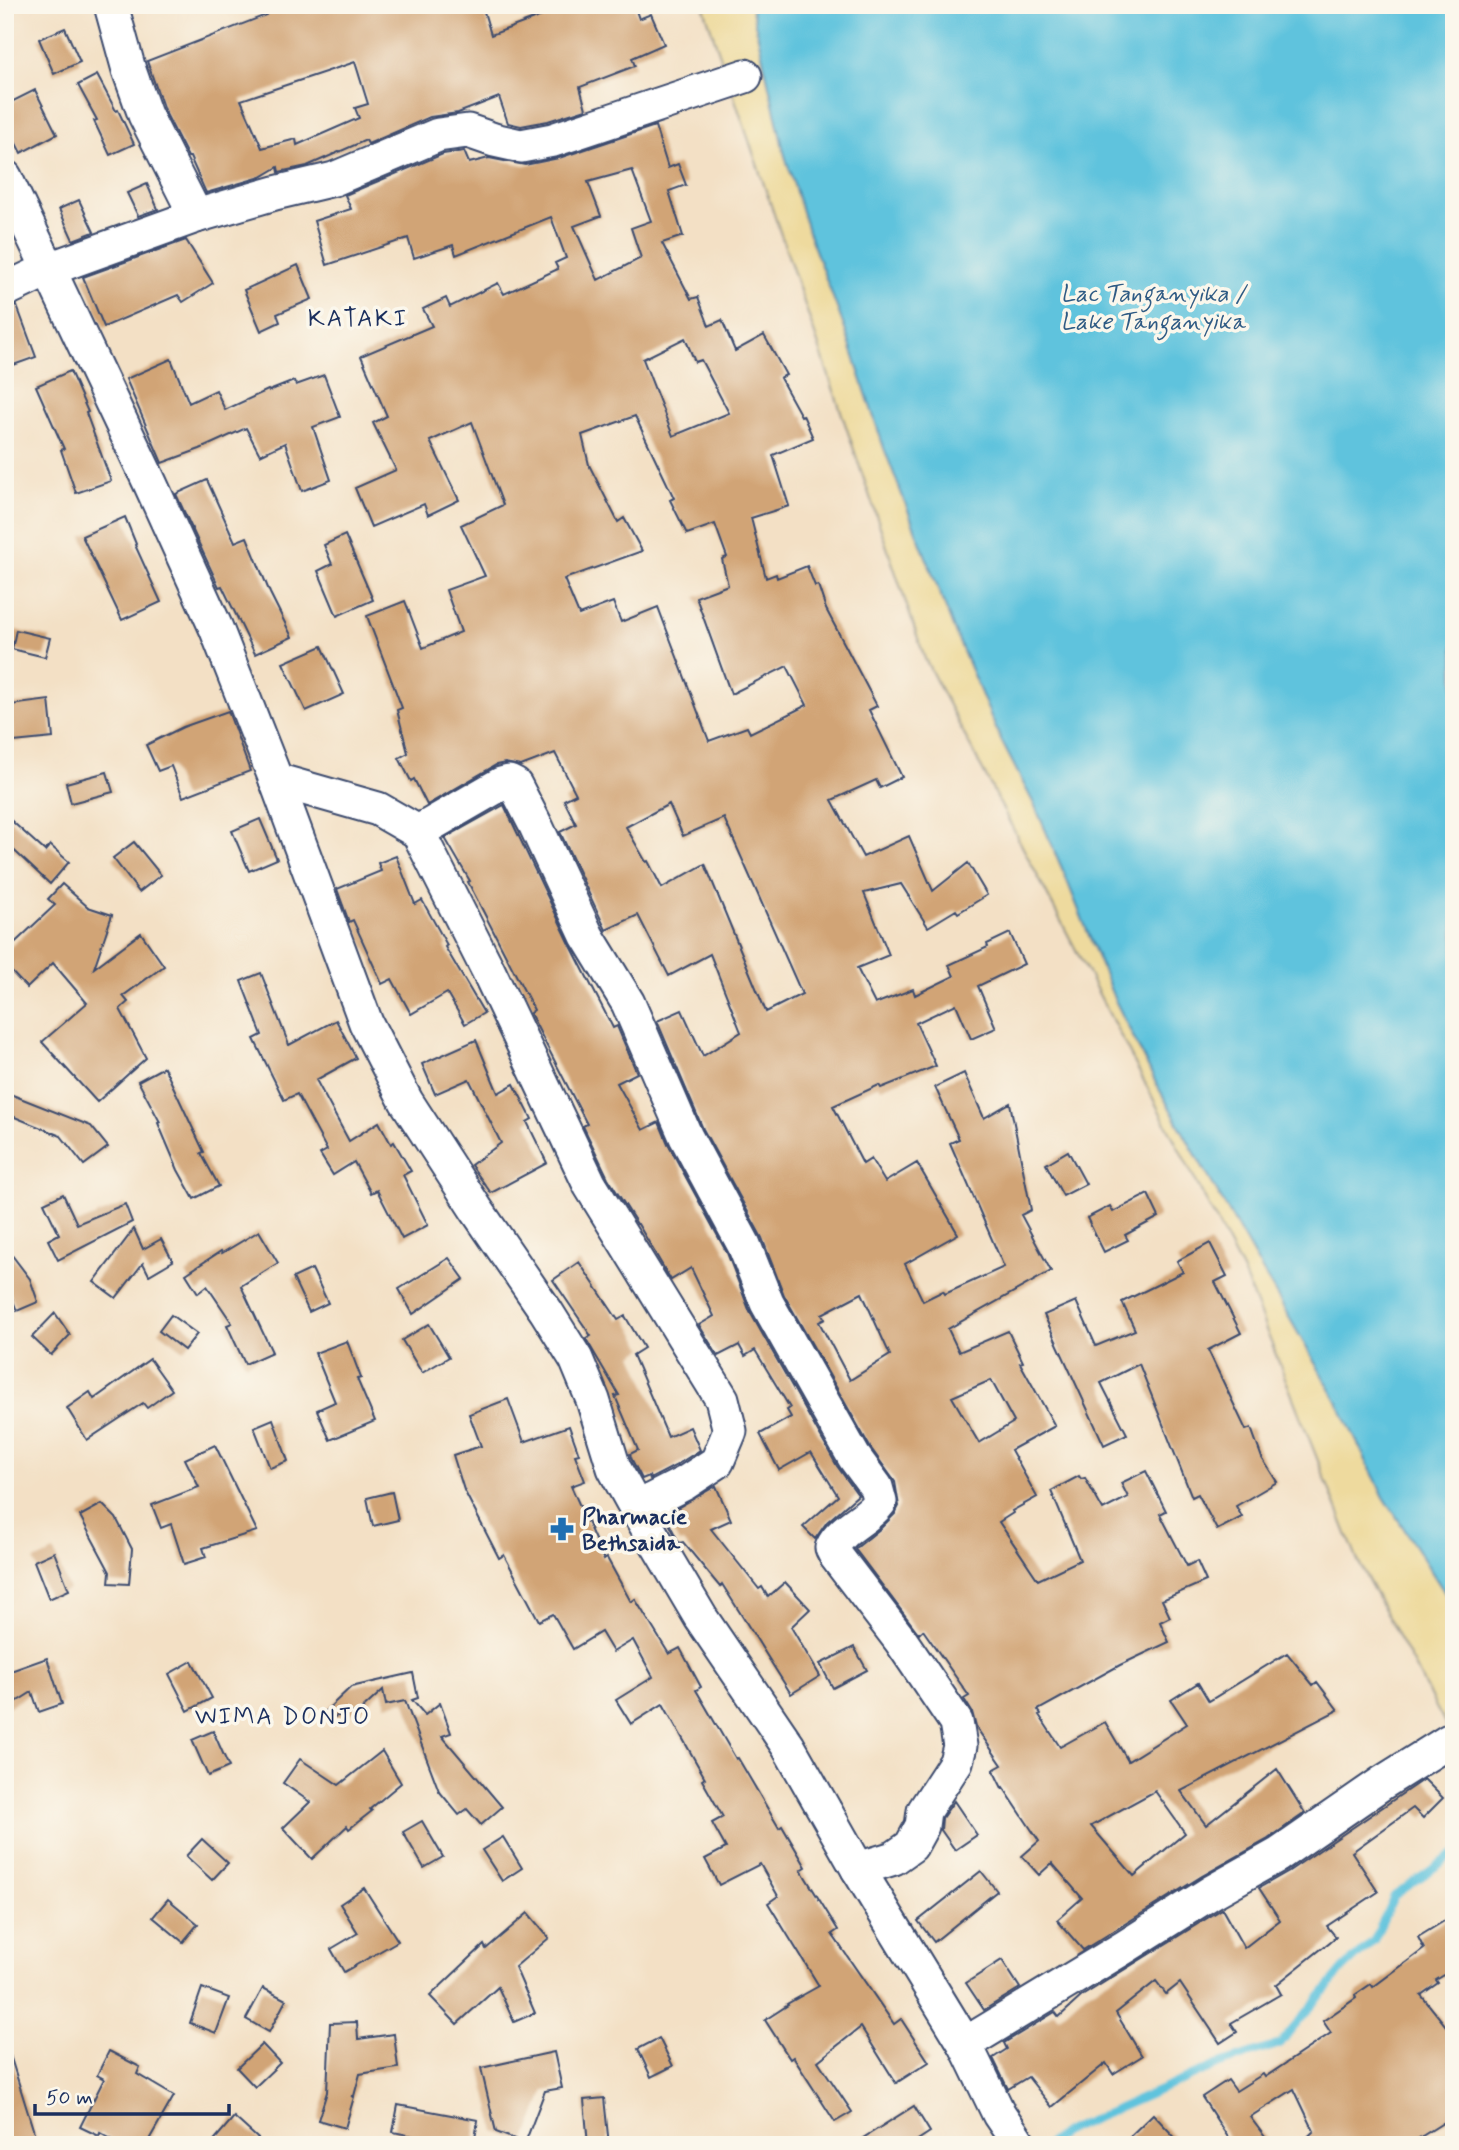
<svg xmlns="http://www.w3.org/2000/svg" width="1459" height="2150" font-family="Mynerve,sans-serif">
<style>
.sand{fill:#eeda9e;stroke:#84847e;stroke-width:2}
.water{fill:#5fc3dd;stroke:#3d799e;stroke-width:2}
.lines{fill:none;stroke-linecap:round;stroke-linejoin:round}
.stream{stroke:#5fc3dd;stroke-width:8}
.building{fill:#d1a476;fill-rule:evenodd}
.minor-casing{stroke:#3b4a6d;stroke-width:37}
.minor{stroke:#fff;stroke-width:33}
.labels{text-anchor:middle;stroke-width:7;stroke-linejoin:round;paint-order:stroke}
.poi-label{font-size:23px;font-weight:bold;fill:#1b2f5e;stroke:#fbf7ec;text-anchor:start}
.water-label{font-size:24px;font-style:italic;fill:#2f5b84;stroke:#fbf7ec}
.neighbourhood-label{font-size:24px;letter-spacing:2px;fill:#1b2f5e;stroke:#fbf7ec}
</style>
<rect width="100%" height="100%" fill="#fbf7ec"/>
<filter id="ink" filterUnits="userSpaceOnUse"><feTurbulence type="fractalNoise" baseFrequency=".0143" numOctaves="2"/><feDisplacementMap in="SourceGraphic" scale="14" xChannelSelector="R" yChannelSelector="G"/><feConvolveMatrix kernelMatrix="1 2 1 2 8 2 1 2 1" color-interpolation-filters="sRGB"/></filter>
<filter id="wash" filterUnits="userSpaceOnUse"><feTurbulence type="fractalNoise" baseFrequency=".00686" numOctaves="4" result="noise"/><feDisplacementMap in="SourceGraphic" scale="28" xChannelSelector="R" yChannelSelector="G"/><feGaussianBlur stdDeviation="1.57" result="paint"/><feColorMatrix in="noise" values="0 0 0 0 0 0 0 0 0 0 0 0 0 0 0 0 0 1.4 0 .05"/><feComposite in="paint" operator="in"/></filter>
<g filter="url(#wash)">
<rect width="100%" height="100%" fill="#f3e0c5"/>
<polygon class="sand" points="703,5 751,5 784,152 808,231 845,329 884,448 957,637 1001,740 1036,808 1064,873 1114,998 1157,1085 1192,1148 1336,1399 1384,1497 1454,1607 1454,1741 1357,1559 1243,1272 925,659"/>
<polygon class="water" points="751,5 1454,5 1454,1607 1384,1497 1336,1399 1192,1148 1157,1085 1114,998 1064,873 1036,808 1001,740 957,637 884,448 845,329 808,231 784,152"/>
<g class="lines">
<polyline class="stream" points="1048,2145 1062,2133 1217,2065 1280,2044 1343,1969 1374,1940 1394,1896 1454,1854"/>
</g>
<g id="blocks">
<g class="building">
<path d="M263,5H482L491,35L571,5H634L639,19L651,14L664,44L632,58L635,66L580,87L586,109L548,121L521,126L508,123L499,97L458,113L430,117L368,144L366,140L307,166L279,172L278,167L261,177L206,193L190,157H188L164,110L147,61L266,15ZM355,62L368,104L355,108L359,118L297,145L296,139L262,148L241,100Z"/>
<polygon points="65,28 80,62 54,74 39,39"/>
<polygon points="97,75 116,111 118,110 134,144 110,155 94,121 97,120 78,85"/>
<polygon points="35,90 57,134 21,153 5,122 5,105"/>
<path d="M655,126L668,168L678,164L686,185L669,191L683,236L662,243L691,299L698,297L709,326L722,320L735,351L764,335L786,375L780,378L801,416L803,415L813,438L773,455L789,506L751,518L766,578L776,574L777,578L807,566L815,586L818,585L826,609L877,706L869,710L902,777L880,788L876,780L832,800L863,857L909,836L933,891L968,863L987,895L958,913L956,910L928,927L901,884L864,893L889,955L857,968L875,1004L913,989L915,995L954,976L949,965L988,947L987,944L1010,933L1024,964L978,986L996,1028L971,1039L956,1004L916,1023L936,1066L881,1088L879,1085L833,1106L863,1164L871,1159L885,1182L917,1163L958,1234L905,1264L923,1301L943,1291L945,1294L1004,1267L950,1143L959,1139L935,1087L964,1073L984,1118L1010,1103L1031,1210L1021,1215L1051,1271L948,1329L959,1352L1008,1331L1023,1362L1020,1363L1055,1426L1011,1450L1037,1497L1012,1511L1013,1513L999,1522L1038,1580L1080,1560L1051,1491L1079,1476L1081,1479L1085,1478L1103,1510L1128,1497L1121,1483L1146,1471L1166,1511L1160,1514L1187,1566L1197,1561L1206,1581L1162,1600L1170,1617L1160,1622L1169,1642L1120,1665L1038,1710L1041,1714L1039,1715L1060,1747L1105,1722L1128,1761L1187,1724L1171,1700L1198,1683L1209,1701L1287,1653L1313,1685L1317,1682L1338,1710L1181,1791L1206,1825L1277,1769L1305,1813L1268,1839L1202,1876L1083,1950L1057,1920L1082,1898L1052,1863L1039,1875L1022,1856L1039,1841L1003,1787L1002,1788L993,1770L1002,1765L976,1727L972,1712L964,1699L969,1696L923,1630L919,1634L855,1549L881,1528L895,1514L899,1506L895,1482L870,1447L784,1295L762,1238L703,1129L657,1021L682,1010L703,1056L741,1032L710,954L669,976L638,915L606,930L560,832L576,824L564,800L576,794L555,753L521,766L505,763L496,765L427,805L414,779L411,781L399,758L408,753L397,710L402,708L367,616L405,601L423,648L461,632L446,590L485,576L461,525L503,505L472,422L430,441L459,500L428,515L424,504L371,527L355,488L396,470L373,423L387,416L361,356L432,326L423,309L446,298L450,307L498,283L504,294L558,269L555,263L566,258L551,217L456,255L453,245L414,258L408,238L327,265L314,221L351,209L345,195L443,154L464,151L469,163L489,158L525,165L559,158ZM632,170L651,221L631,228L641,258L598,280L574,226L601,216L588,182ZM685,338L695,362L701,360L729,413L673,436L643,359ZM635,416L674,498L670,500L687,534L715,524L727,557L722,559L728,585L696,597L731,694L787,666L807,705L750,733L747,727L709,741L658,607L621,622L613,602L579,615L564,579L642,551L624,518L618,522L589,465L582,435ZM669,804L683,836L724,818L802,994L766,1012L705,864L662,888L648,861L646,862L626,827ZM862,1293L890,1355L850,1380L819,1322L825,1319L822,1314ZM991,1380L1014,1422L979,1443L952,1397ZM1155,1791L1185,1833L1134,1876L1091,1826Z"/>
<polygon points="147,184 158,209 138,216 127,193"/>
<polygon points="79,200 94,232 73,240 59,209"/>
<polygon points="186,240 213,283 183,302 178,295 104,327 83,277"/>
<polygon points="298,265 312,299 277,314 280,322 261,331 244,290"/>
<polygon points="17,306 36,357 5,368 5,309"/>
<polygon points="171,359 189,403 216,390 225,410 268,390 269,391 294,381 296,385 324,375 340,417 313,427 331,480 302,491 285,443 260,455 246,428 200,449 162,463 126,379"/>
<polygon points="70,371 88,412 86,413 111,481 76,493 61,450 64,449 36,386"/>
<polygon points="207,480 235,542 247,537 270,593 292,637 255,654 222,586 219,587 176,494"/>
<polygon points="125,517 136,544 135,545 161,602 122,620 82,536"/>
<polygon points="345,535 373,600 337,616 318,571 332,564 324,545"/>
<polygon points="16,630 50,638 45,657 12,649"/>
<polygon points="322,646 344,694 306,711 283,663"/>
<polygon points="49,700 53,738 14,742 10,705"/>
<polygon points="228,711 250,771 183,797 171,766 158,771 146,745 183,727"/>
<polygon points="107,772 113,792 71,803 66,783"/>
<polygon points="504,805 570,944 613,1028 617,1026 637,1073 617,1083 643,1130 659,1122 669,1146 727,1253 750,1312 837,1466 858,1495 827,1522 815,1539 803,1527 838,1496 811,1452 779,1470 760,1434 791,1417 787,1410 790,1408 755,1350 745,1356 739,1345 718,1356 699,1325 714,1316 691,1268 671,1280 638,1224 637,1224 608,1178 583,1126 587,1124 530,1013 534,1010 468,882 470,881 445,838"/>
<polygon points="5,815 45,851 50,845 69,862 50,884 5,842"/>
<polygon points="260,819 277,859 249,871 232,831"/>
<polygon points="134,842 161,875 139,892 113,858"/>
<polygon points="396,856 415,904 422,900 447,945 445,947 484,1013 465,1024 447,993 411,1014 392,979 382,984 353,920 349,922 337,889 381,871 378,863"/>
<polygon points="62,884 88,907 112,915 94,968 141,933 164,966 123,996 128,1002 120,1009 146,1058 97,1102 42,1042 87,1003 53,963 27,988 5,965 5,952 55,905 48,899"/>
<polygon points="261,973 289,1045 336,1020 356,1058 316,1080 349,1141 379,1122 391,1144 394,1142 411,1171 403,1175 428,1225 402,1239 377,1190 371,1193 354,1162 333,1175 320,1154 327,1150 297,1094 284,1100 254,1039 262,1035 241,981"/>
<polygon points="476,1040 498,1093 514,1084 532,1119 527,1122 547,1163 491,1193 471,1165 501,1143 469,1079 435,1094 422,1064"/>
<polygon points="164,1067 204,1152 201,1153 219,1186 194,1199 178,1170 158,1123 160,1122 138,1081"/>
<polygon points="5,1092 91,1126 108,1147 84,1165 61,1136 5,1113"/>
<polygon points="1068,1151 1086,1184 1063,1196 1046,1164"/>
<polygon points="63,1194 77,1224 125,1204 132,1222 58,1260 48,1240 59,1234 44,1203"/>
<polygon points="1148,1194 1159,1217 1125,1235 1128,1240 1104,1252 1087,1218 1110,1206 1113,1212"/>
<polygon points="134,1229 143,1249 161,1239 173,1261 149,1275 143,1263 116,1298 94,1282"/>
<polygon points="259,1231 278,1263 241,1286 272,1352 245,1364 227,1325 232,1323 207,1286 198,1293 186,1274 221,1251 222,1253"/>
<polygon points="1210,1243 1227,1276 1215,1282 1241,1333 1208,1350 1246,1430 1251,1428 1262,1458 1277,1482 1236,1506 1242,1517 1217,1530 1198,1494 1192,1497 1139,1364 1101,1383 1127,1434 1104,1445 1044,1315 1076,1301 1096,1346 1135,1330 1122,1302 1183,1272 1177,1261"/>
<polygon points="5,1246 30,1279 38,1302 17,1311 5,1280"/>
<polygon points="449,1258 464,1279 413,1314 399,1289"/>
<polygon points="579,1262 618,1320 625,1316 644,1348 633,1355 668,1437 690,1427 700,1450 675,1466 650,1479 649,1476 642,1479 632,1460 630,1454 638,1450 615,1396 619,1395 586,1339 591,1336 553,1280"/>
<polygon points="312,1269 328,1303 309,1312 293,1278"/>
<polygon points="55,1313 70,1335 51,1355 32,1337"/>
<polygon points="171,1315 197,1334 184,1350 159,1331"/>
<polygon points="429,1324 449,1357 422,1373 402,1340"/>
<polygon points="347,1341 361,1378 357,1379 375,1421 330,1440 317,1410 335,1402 315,1353"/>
<polygon points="150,1359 172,1390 147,1408 143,1403 87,1440 67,1408 90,1392 94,1399"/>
<polygon points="508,1399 524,1442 569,1426 579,1454 575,1455 585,1481 571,1486 604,1560 607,1558 631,1602 635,1599 669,1654 680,1648 701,1687 696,1690 736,1759 738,1758 779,1828 782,1826 806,1867 801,1870 838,1930 832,1934 894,2024 901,2019 929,2062 896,2083 861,2027 818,2061 852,2112 835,2122 793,2057 790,2059 765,2020 788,2005 787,2004 819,1986 768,1903 778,1896 760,1864 719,1885 705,1859 726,1848 712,1823 723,1817 702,1780 705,1778 663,1704 631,1724 616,1700 653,1677 633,1640 613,1652 601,1632 573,1649 553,1614 539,1621 504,1555 499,1558 464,1490 453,1455 481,1446 469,1414"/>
<polygon points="273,1419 288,1461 270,1468 254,1427"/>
<polygon points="215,1445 257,1531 203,1548 206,1557 184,1564 171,1524 161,1528 152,1505 199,1487 185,1459"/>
<polygon points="716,1486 731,1520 711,1529 759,1589 762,1587 768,1597 785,1582 810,1609 791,1627 820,1676 791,1694 722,1584 720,1587 683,1542 679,1543 665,1515"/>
<polygon points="392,1492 398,1520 373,1526 367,1498"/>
<polygon points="102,1504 116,1518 132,1549 129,1584 109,1583 110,1572 80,1516"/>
<polygon points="54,1552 69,1590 49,1599 34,1561"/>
<polygon points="854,1647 867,1670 833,1688 820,1664"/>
<polygon points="47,1658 62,1704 39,1712 32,1692 5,1709 5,1673"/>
<polygon points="192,1661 212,1698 188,1711 169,1674"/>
<polygon points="413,1673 418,1698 412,1700 425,1715 440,1703 451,1733 442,1736 502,1807 481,1825 467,1809 459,1815 439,1791 405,1701 386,1705 383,1690 360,1711 315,1721 351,1687"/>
<polygon points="213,1731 229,1767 208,1776 192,1740"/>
<polygon points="382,1751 401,1783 370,1809 372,1811 349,1829 347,1826 312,1859 283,1828 310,1802 283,1783 300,1759 339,1785"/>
<polygon points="1424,1779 1443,1798 1423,1818 1413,1808 1352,1852 1378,1892 1327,1926 1336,1937 1276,1985 1281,1994 1231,2023 1237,2032 1220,2043 1180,1983 1166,1994 1156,1981 1116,2013 1142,2056 1113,2074 1106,2063 1052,2107 1028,2077 1008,2089 993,2058 1007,2049 1004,2043 1055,2012 1059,2017 1082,1996 1222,1909 1244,1948 1280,1920 1259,1888 1289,1871"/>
<polygon points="954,1801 977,1835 955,1850 941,1830 942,1818"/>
<polygon points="422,1821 443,1857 424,1868 403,1832"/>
<polygon points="503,1837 522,1868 502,1881 482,1850"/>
<polygon points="202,1839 228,1863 212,1880 186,1856"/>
<polygon points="981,1871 997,1891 934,1942 918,1921"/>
<polygon points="364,1888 398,1941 344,1972 331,1949 358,1933 340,1904"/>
<polygon points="168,1899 198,1924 183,1942 153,1917"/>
<polygon points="528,1913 549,1938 515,1967 535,2013 514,2022 498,1987 457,2024 430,1996 484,1945 486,1949"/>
<polygon points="1454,1915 1454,1969 1436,1980 1438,1983 1421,1995 1454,2036 1454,2116 1419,2138 1423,2145 1299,2145 1314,2131 1294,2089 1250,2117 1271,2145 1233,2145 1202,2097 1228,2080 1236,2091 1263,2074 1265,2077 1331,2033 1323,2021 1356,1998 1355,1995 1371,1984 1373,1987 1424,1949 1418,1937"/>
<polygon points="1002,1960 1020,1988 984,2010 966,1983"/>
<polygon points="202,1988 229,1998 216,2033 190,2023"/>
<polygon points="263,1988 286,2000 269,2032 246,2019"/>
<polygon points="357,2022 358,2039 394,2034 398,2068 360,2074 354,2096 351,2096 354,2097 345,2128 318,2120 327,2092 330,2023"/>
<polygon points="659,2038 673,2066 651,2077 638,2049"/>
<polygon points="262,2044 280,2063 255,2087 237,2068"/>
<polygon points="109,2051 140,2067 137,2074 174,2096 146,2145 122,2145 100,2133 99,2136 80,2127 104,2079 97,2075"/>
<polygon points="554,2052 562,2088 545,2091 525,2143 496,2132 481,2068"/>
<polygon points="10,2055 38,2145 5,2145 5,2056"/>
<polygon points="604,2098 609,2145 588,2145 584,2100"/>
<polygon points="398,2105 478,2120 474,2145 458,2145 393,2132"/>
<polygon points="914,2106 930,2132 910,2145 852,2145"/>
<polygon points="1153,2114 1182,2145 1121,2145"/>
<polygon points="234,2117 265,2145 210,2145"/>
</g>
</g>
</g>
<g filter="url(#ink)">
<use href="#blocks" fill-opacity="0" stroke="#3b4a6d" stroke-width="2"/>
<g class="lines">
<g class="minor-casing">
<g id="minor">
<polyline points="111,5 129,70 145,115 196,216"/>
<polyline points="5,177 150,483 216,628 276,780 366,1023 406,1101 476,1209 546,1311 576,1359 593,1400 614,1468 636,1508 701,1618 788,1746 858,1869 965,2044 999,2114 1020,2145"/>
<polyline points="5,290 49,269 196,216 275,193 334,179 438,135 468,131 494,140 521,146 553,140 745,76"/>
<polyline points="276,780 378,809 418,832 487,968 590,1185 722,1399 730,1431 717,1462 685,1483 636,1508"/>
<path d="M418,832L501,784L509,782L515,785L536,826L587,936L628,1003L686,1137L744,1245L767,1303L854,1457L876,1487L880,1502C867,1520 841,1528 832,1548L836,1556L901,1641L956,1722L960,1746L956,1762L924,1811L922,1826L911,1846L894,1858L858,1869"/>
<polyline points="965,2044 1125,1947 1212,1892 1278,1855 1382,1783 1449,1741"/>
</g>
</g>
<use href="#minor" class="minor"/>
</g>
</g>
<defs>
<g id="pharmacy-bare" transform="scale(1.89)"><path d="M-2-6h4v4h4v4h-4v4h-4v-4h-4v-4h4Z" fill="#1f6fb2" stroke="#fbf7ec" stroke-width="2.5" paint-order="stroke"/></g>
</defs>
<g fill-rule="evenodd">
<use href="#pharmacy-bare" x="562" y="1529"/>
</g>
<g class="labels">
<g class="poi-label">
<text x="582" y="1524">Pharmacie<tspan x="582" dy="26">Bethsaida</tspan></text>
</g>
<g class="water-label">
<text x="1153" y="301">Lac Tanganyika /<tspan x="1153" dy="28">Lake Tanganyika</tspan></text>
</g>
<g class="neighbourhood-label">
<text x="358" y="326">KATAKI</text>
<text x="283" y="1724">WIMA DONJO</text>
</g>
</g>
<rect width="1459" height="2150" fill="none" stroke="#fbf7ec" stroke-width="28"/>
<path d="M35 2104v10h194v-10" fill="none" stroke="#1b2f5e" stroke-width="3.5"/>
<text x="46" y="2104" font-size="21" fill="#1b2f5e" stroke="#fbf7ec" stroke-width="5" paint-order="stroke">50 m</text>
</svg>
